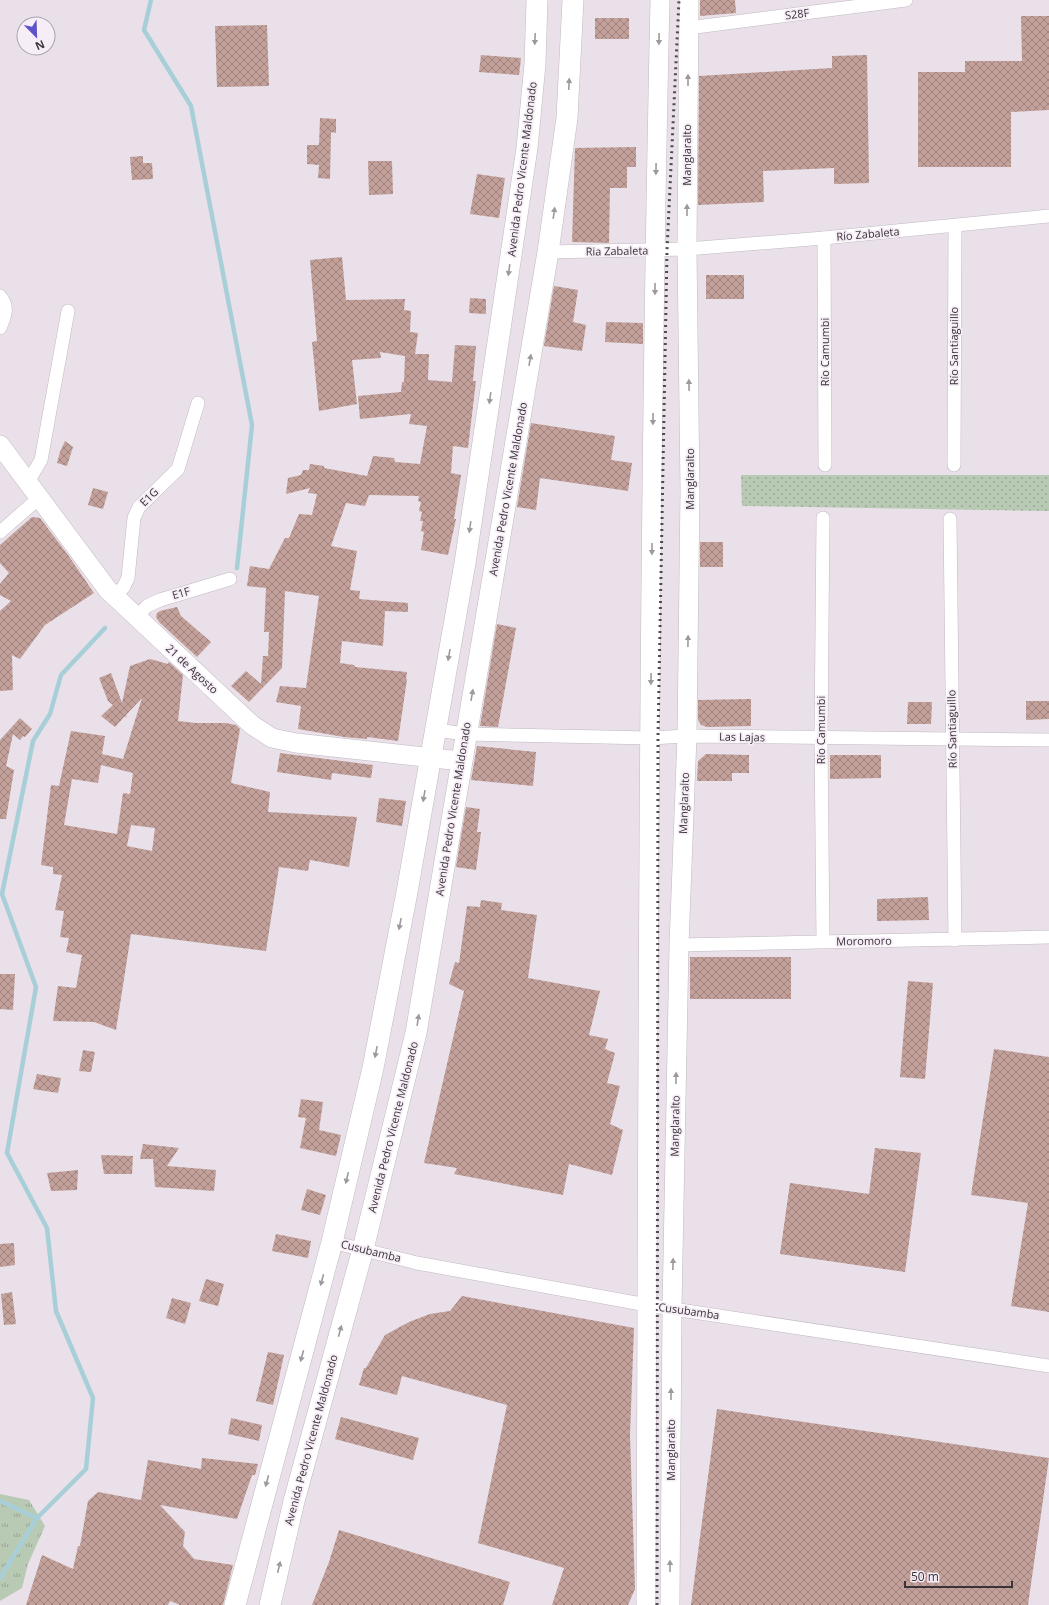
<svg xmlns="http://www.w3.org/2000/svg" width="1049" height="1605" font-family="'Open Sans',sans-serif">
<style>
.grass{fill:url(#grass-tufts)}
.park{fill:url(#park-dots)}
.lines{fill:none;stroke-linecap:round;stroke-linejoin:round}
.stream{stroke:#a8cfd8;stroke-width:4.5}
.building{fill:url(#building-cross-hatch);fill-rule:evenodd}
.street-casing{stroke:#c1b9c1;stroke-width:14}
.secondary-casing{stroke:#c1b9c1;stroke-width:20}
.primary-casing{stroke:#c1b9c1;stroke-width:22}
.street{stroke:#fff;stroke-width:13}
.secondary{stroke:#fff;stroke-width:19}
.primary{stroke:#fff;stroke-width:21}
.rail{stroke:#504b50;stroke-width:3;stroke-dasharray:2 4;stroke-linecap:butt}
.oneway{fill:#9c9a9c}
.labels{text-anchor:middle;stroke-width:3.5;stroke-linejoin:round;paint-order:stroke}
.street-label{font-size:11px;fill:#383438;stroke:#f6edf6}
</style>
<defs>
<pattern id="grass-tufts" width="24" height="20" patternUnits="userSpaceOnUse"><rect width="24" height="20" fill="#b9cab4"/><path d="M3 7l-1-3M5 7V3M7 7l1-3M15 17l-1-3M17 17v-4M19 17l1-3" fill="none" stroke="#97a593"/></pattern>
<pattern id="park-dots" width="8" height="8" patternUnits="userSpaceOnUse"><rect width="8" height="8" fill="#b9cab4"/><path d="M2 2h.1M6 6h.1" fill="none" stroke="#97a593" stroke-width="1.8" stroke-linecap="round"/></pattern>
<pattern id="building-cross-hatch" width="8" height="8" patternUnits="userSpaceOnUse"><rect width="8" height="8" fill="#c3a09a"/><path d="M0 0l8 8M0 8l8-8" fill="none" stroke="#9f837f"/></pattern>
</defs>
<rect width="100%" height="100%" fill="#e9e0e9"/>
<polygon class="grass" points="0,1494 29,1500 45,1526 28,1564 22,1588 0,1601"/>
<polygon class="park" points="741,475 1049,475 1049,511 742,506"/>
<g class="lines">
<g class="stream">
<polyline points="151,0 144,30 191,106 252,425 237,568"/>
<polyline points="0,1501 37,1518"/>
<polyline points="0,1578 37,1518 86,1469 93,1398 56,1311 47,1228 7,1153 36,987 2,894 33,741 50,714 61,675 105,628"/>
</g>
</g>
<g class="building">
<polygon points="700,0 735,0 736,13 700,16"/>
<polygon points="1021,16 1049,16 1049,110 1011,112 1011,167 918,167 918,72 965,72 965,61 1022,61"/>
<rect x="595" y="18" width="34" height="21"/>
<polygon points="267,25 269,86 217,87 215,26"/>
<polygon points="481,55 521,58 519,75 479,72"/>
<polygon points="867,55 869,183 834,184 834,168 763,171 764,202 698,205 699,76 832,68 832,56"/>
<polygon points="320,118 336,119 336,133 331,132 330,179 318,178 319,165 307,164 307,145 319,145"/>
<polygon points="636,147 636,167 627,167 627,188 610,188 609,243 572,242 575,148"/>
<polygon points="143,156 143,163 152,163 153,179 132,180 130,157"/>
<polygon points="368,161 392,161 393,194 369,195"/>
<polygon points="477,174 505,178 499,218 470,214"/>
<polygon points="342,257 346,300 405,299 404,310 411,311 410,332 418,333 415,354 429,354 428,380 452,382 455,345 476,346 473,381 476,381 468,448 453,446 451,473 461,475 454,519 456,519 448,555 421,550 424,532 421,531 423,521 420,521 422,512 419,511 421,502 418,501 419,496 369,495 365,506 346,503 331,546 357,551 350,590 360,591 359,599 408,603 408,612 385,611 383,646 342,641 340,663 354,665 355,667 407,672 406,679 407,679 398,741 367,737 367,739 344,737 298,729 301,706 276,702 280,686 306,688 319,596 285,591 282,668 249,702 231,686 246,671 261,684 263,656 268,656 269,632 264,632 266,588 247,586 250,566 269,569 285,538 289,538 299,514 312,515 317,494 308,493 310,488 286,494 288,478 301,475 303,470 309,470 310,464 324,466 324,468 367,476 373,456 394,458 395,462 420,464 427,426 409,424 411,414 360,419 358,396 401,392 402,382 404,382 405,356 380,352 381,358 352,360 357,404 319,411 312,342 317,341 310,260"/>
<rect x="706" y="275" width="38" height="24"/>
<polygon points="554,286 578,290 573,322 586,325 582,351 544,346"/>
<polygon points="470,298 486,299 486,314 469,313"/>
<polygon points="606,322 643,323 643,344 605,342"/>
<polygon points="531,423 615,436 611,460 632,463 628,491 540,478 536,510 517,507"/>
<polygon points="65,441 73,447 67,466 57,463 60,452"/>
<polygon points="93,488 108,492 103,509 88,505"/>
<polygon points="32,517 40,518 68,555 94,593 45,625 20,659 12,655 13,690 0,691 0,611 11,601 0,595 0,584 9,573 0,563 0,545"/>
<rect x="700" y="542" width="23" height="25"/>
<polygon points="177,607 181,616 211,642 197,657 159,622 156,617 157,613 160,611"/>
<polygon points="497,624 516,628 498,727 480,726"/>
<path d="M150,659L168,664L169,662L183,675L178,721L196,723H225L236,725L240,729L231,783L270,792L268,812L357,817L349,867L310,860L308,871L279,867L266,951L131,934L116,1030L94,1022L53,1021L58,986L76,988L82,955L66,952L69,938L60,937L64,911L55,910L62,875L53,874V867L41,865L51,785L59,786L71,731L105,736L102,754L123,759L142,698L126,715L127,718L125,716L115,727L101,716L113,705L108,701L99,678L111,673L122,703L130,666ZM101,765L133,773L130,794L123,793L117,834L64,825L72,779L98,783ZM131,825L155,828L152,851L127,846Z"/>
<polygon points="751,699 751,726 707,727 701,725 698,720 698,700"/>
<polygon points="1026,701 1049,701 1049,719 1026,720"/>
<polygon points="908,702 932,702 931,724 907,724"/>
<polygon points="20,718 32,729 25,737 23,736 20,740 13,734 6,766 14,770 6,819 0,819 0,740"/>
<polygon points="477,746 536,752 533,786 471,780"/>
<polygon points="280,753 373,765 371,778 332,773 331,780 277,772"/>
<polygon points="706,754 749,755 749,773 732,773 732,781 697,781 698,761"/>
<polygon points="830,755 881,755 881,778 830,779"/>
<polygon points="379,798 406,801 402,826 376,822"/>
<polygon points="466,807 480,809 477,832 481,832 476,870 456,867"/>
<polygon points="928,897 929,920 877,921 877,899"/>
<polygon points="481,900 502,903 501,910 537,915 528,978 600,991 589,1035 608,1039 605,1049 615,1053 607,1083 620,1086 610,1124 623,1130 612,1175 569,1164 563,1195 454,1174 457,1168 424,1163 464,991 449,984 455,962 459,963 467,906 480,907"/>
<rect x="690" y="957" width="101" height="42"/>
<polygon points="0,974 15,974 13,1010 0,1009"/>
<polygon points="908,981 933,983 925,1079 900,1077"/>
<polygon points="994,1049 1049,1057 1049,1312 1011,1306 1028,1203 971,1195"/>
<polygon points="83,1050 95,1052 91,1072 79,1071"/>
<polygon points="37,1074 61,1078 58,1093 33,1089"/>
<polygon points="301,1099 323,1102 319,1130 341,1135 336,1156 300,1148 306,1118 298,1117"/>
<polygon points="143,1144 179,1148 167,1166 216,1170 214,1191 155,1187 153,1159 140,1159"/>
<polygon points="875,1148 921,1153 905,1272 780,1254 790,1183 869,1194"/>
<polygon points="101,1155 133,1156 132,1174 104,1174"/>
<polygon points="78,1170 77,1190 51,1191 47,1173"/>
<polygon points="307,1189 326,1195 320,1215 301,1210"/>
<polygon points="276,1234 311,1241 308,1258 272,1251"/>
<polygon points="14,1243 15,1265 0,1267 0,1244"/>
<polygon points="206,1279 224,1284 218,1306 199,1301"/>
<polygon points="12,1292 16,1324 4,1325 1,1294"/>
<polygon points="462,1296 634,1328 630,1435 635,1589 628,1605 552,1605 564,1568 478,1543 507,1405 402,1376 397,1395 359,1385 364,1368 366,1368 385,1335 409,1322 430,1314 450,1311"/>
<polygon points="172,1298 191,1303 185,1324 166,1318"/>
<polygon points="268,1352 284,1355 273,1405 256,1401"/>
<polygon points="717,1409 1049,1458 1028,1605 691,1605"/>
<polygon points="341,1417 419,1438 413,1460 335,1439"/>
<polygon points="231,1418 262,1425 259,1441 228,1434"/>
<polygon points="202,1458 258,1464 255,1475 252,1475 237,1519 160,1505 185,1532 183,1546 194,1559 233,1565 223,1605 180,1605 170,1601 168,1605 26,1605 42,1555 73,1569 78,1546 80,1546 88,1501 98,1492 141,1500 148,1460 201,1469"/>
<polygon points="339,1530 510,1582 503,1605 312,1605 329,1562"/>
</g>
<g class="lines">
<g class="street-casing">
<g id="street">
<polyline points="688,28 906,0"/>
<polyline points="824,238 825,465"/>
<polyline points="548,252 687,249 824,238 1049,216"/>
<path d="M0,296C9,306 5,317 0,328"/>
<polyline points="954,465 955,226"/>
<polyline points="28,482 41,460 68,311"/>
<polyline points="823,518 821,738 823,941"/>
<polyline points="950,519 955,940"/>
<polyline points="0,532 39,498"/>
<polyline points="113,595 123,588 128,578 134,518 139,507 178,469 198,403"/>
<polyline points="137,617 147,606 160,600 230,579"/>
<polyline points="436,730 466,734 650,738 687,736 1049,740"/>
<polyline points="679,945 1049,937"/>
<polyline points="332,1242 417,1263 647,1305 1049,1366"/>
</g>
</g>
<g class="secondary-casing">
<g id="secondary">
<polyline points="0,445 108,590 252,725 272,738 296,743 461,761"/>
<path d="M646,1605C648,1070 648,535 660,0"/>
<polyline points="670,1605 672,1308 679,945 687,736 690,490 687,249 689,0"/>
</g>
</g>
<g class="primary-casing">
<g id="primary">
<polyline points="235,1605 332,1242 373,1068 407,892 465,563 527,148 535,64 537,0"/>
<polyline points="270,1605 294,1501 363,1249 416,1033 548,252 567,118 573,0"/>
</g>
</g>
<use href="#street" class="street"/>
<use href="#secondary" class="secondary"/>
<use href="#primary" class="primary"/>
<polyline class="rail" points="657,1605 658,737 667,250 679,0"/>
</g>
<defs><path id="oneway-solid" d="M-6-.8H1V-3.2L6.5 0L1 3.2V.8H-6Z"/></defs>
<g class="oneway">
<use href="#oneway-solid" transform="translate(535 39) rotate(92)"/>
<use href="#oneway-solid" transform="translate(659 39) rotate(91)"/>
<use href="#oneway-solid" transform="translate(688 80) rotate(-90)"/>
<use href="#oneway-solid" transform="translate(569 84) rotate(-87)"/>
<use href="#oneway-solid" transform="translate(656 169) rotate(91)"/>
<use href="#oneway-solid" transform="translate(687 210) rotate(-90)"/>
<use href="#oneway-solid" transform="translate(554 213) rotate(-82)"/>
<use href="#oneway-solid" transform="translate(509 270) rotate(98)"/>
<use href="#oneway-solid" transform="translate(655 289) rotate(90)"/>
<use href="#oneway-solid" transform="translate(530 360) rotate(-80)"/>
<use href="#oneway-solid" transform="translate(689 385) rotate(-91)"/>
<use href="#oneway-solid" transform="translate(490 398) rotate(98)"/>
<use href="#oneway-solid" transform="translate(653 419) rotate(91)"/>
<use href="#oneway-solid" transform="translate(470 527) rotate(98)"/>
<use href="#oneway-solid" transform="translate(652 549) rotate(91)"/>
<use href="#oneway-solid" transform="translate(688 641) rotate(-89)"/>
<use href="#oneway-solid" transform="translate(449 655) rotate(100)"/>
<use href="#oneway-solid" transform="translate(651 679) rotate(91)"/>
<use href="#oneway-solid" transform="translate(472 695) rotate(-80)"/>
<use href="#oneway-solid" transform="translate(424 796) rotate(100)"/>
<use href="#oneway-solid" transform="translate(400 924) rotate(101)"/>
<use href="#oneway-solid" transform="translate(418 1020) rotate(-81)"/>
<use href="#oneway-solid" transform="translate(376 1052) rotate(101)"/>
<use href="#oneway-solid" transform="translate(676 1078) rotate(-89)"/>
<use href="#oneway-solid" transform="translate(347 1178) rotate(103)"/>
<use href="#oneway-solid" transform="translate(673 1264) rotate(-89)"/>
<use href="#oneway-solid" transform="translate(322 1280) rotate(105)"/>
<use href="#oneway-solid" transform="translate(340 1331) rotate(-75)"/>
<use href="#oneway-solid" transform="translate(302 1356) rotate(105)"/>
<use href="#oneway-solid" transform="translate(671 1394) rotate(-90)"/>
<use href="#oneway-solid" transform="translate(267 1481) rotate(105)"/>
<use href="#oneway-solid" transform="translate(670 1566) rotate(-90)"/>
<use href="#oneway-solid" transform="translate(279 1567) rotate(-77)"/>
</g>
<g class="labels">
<g class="street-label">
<text transform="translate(797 14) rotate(-7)" y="4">S28F</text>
<text transform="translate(687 155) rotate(-90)" y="4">Manglaralto</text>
<text transform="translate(522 169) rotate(-83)" y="4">Avenida Pedro Vicente Maldonado</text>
<text transform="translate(868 234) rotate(-5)" y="4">Río Zabaleta</text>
<text transform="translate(617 251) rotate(-1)" y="4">Ria Zabaleta</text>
<text transform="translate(954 346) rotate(-90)" y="4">Río Santiaguillo</text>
<text transform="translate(825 352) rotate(-90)" y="4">Río Camumbi</text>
<text transform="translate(690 479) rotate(-90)" y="4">Manglaralto</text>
<text transform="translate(508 489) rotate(-80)" y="4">Avenida Pedro Vicente Maldonado</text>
<text transform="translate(149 497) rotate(-45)" y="4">E1G</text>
<text transform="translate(181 593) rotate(-16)" y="4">E1F</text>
<text transform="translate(192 669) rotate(43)" y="4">21 de Agosto</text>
<text transform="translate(952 729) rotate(-91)" y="4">Río Santiaguillo</text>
<text transform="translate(821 730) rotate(-90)" y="4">Río Camumbi</text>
<text transform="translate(742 737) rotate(1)" y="4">Las Lajas</text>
<text transform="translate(684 803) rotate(-88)" y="4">Manglaralto</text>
<text transform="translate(453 809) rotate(-81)" y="4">Avenida Pedro Vicente Maldonado</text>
<text transform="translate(864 941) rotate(-1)" y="4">Moromoro</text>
<text transform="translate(675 1126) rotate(-89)" y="4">Manglaralto</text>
<text transform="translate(393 1127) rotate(-76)" y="4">Avenida Pedro Vicente Maldonado</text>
<text transform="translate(371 1251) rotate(14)" y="4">Cusubamba</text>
<text transform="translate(689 1311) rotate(8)" y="4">Cusubamba</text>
<text transform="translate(311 1440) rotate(-75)" y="4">Avenida Pedro Vicente Maldonado</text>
<text transform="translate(671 1450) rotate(-90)" y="4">Manglaralto</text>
</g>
</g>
<g transform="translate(36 36) rotate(157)"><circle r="19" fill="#f6edf6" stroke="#aaa3aa"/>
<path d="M0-3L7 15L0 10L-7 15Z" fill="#5e52ca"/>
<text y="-6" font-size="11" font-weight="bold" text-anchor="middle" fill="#383438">N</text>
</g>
<path d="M905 1581v6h107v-6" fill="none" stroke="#383438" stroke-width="2"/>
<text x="911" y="1581" font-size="12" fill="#383438" stroke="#f6edf6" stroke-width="3" paint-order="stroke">50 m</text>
</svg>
